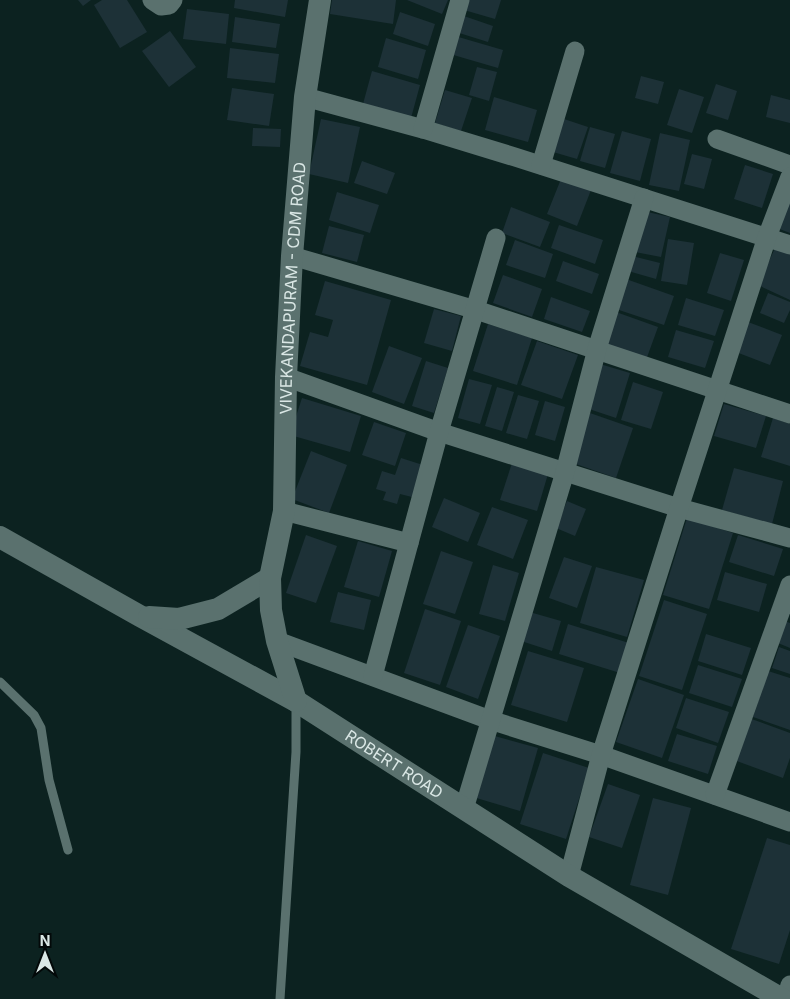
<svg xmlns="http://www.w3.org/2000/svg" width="790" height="999" font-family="Inter,sans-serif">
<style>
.building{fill:#1d3137}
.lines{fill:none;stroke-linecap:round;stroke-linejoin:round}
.service{stroke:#5a716e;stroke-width:9}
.minor{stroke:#5a716e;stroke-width:19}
.tertiary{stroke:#5a716e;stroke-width:22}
.labels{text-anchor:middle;stroke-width:4.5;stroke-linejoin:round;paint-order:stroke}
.street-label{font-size:16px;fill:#dae7e5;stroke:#030909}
</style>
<rect width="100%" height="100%" fill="#0c2220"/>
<g class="building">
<polygon points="78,0 91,0 83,6"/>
<polygon points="102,0 127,0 147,32 120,48 94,5"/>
<polygon points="235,0 288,0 285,17 234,8"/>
<polygon points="332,0 396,0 393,24 330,14"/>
<polygon points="407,0 448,0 442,14"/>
<polygon points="468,0 501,0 495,19 464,10"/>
<polygon points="187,9 229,14 226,44 183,39"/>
<polygon points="400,12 435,24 428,46 393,34"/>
<polygon points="461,15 493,26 488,42 456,32"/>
<polygon points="235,17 280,24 276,48 232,42"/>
<polygon points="170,31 196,67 169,87 142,51"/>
<polygon points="455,36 503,50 498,68 450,54"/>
<polygon points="386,38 426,50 418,79 378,67"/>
<polygon points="230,48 279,54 275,83 227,78"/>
<polygon points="477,67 497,72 489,101 469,95"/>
<polygon points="372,71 420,85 411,118 363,104"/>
<polygon points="641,76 664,82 658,104 635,98"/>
<polygon points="716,84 737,91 728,120 706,113"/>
<polygon points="232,88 274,94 269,126 227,120"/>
<polygon points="679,89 704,97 692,133 667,125"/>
<polygon points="445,90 472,98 461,131 435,123"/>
<polygon points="771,95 790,100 790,123 766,117"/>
<polygon points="494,97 537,110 528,142 485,130"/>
<polygon points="321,119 360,127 348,183 309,174"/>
<polygon points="564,119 588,127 577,159 553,152"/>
<polygon points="590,127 615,134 605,168 580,161"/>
<polygon points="253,128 281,129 280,147 252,146"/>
<polygon points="622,131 651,139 640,181 610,173"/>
<polygon points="660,133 690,140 679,191 649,185"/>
<polygon points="692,154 712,159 704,189 684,184"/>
<polygon points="362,161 395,173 387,194 354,183"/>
<polygon points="745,165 773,174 762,208 734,199"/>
<polygon points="561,179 591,190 577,226 547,214"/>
<polygon points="337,192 379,205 370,233 329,220"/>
<polygon points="790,199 790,233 777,228"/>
<polygon points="511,207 550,222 540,247 502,233"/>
<polygon points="643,211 670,217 661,257 635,252"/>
<polygon points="559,225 603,240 595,264 551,248"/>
<polygon points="329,226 364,235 357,262 322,253"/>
<polygon points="668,239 694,243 687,285 661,281"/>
<polygon points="515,240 553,254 545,278 506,265"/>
<polygon points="776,246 790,252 790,300 758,285"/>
<polygon points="720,253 744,260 731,301 707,293"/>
<polygon points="632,256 660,263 656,279 628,271"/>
<polygon points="563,261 599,274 592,294 556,281"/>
<polygon points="503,275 542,289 532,317 493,303"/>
<polygon points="626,279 674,296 664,325 616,309"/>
<polygon points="325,281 391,300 367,385 300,366 310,332 328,337 333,320 315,315"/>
<polygon points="768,293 790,302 790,310 784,323 760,313"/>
<polygon points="551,297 590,311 582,332 544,319"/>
<polygon points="686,298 724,310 715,336 678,325"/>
<polygon points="434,309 461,316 452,351 424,343"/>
<polygon points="616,312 658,327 646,360 603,345"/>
<polygon points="748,322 782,335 770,365 736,352"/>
<polygon points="488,324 532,338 517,385 473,371"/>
<polygon points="676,330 714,341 705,368 668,357"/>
<polygon points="537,341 578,355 562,399 521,385"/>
<polygon points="389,346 422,358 404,404 372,392"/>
<polygon points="426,361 448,368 434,413 412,406"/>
<polygon points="600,364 630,373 616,418 586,408"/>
<polygon points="469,379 492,385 480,424 458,418"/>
<polygon points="633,382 663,392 651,429 621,420"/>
<polygon points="497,387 514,392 502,431 485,426"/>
<polygon points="518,395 539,401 527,439 506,433"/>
<polygon points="302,398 361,416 350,452 290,435"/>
<polygon points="545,401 565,407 555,441 535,435"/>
<polygon points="724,404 766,416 756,448 714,436"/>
<polygon points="590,413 633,428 616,478 573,463"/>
<polygon points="773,418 790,424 790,466 761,457"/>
<polygon points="374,422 406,433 395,466 362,455"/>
<polygon points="311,451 347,465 329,513 292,499"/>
<polygon points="401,458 423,465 412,497 400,494 397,504 383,500 386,492 376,489 382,471 395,475"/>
<polygon points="512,463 548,474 537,511 500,500"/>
<polygon points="734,468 783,481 772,524 722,510"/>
<polygon points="444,498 480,513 468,542 432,527"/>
<polygon points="567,501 586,509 575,536 556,528"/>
<polygon points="492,507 528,520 513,559 477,545"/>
<polygon points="687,518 733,533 709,609 663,595"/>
<polygon points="306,535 337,546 316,603 286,593"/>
<polygon points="738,535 783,549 774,576 729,562"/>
<polygon points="358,541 392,551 379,597 344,587"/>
<polygon points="441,551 473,562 455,614 423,604"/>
<polygon points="564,557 592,566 577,608 549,598"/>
<polygon points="493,565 519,573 505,621 479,614"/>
<polygon points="596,567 644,580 627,637 580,623"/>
<polygon points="725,572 767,584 759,612 717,600"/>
<polygon points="338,592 371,600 364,630 330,622"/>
<polygon points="664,600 707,614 682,690 639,676"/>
<polygon points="425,609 461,621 440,685 404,673"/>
<polygon points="526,611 561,621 552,651 518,640"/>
<polygon points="785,621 790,623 790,648 778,643"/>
<polygon points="568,624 629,643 620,673 559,654"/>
<polygon points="468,625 500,636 478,699 446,687"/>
<polygon points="706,634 751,648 742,675 698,661"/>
<polygon points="779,647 790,651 790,674 772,668"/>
<polygon points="528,651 584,668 567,722 511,705"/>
<polygon points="698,665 742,679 732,707 689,693"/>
<polygon points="768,671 790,678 790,730 753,717"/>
<polygon points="638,679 684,695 662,758 616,742"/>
<polygon points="686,698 729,712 718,743 676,728"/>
<polygon points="749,718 790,733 790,758 783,778 734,760"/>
<polygon points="677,734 717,746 708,774 668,761"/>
<polygon points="491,735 538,748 520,811 473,797"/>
<polygon points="543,753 589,768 566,839 520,824"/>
<polygon points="608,784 640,795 622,848 589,837"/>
<polygon points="653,798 691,808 668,895 630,885"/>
<polygon points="767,838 790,845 790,930 779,964 731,949"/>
</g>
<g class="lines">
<g class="service">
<polyline points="0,682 34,715 41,728 49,780 68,850"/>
<polyline points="280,999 296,752 296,705"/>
</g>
<g class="minor">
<polyline points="152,0 161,6 169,5 173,0"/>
<polyline points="305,97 423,129 515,157 790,245"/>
<polyline points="423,129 460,0"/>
<polyline points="717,139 790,165"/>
<polyline points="541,165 575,51"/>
<polyline points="292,256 476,310 790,414"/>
<polyline points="286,377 439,432 679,508 790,538"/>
<polyline points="284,511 409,543"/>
<polyline points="277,641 490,720 601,755 790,822"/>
<polyline points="373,676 439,432 496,238"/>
<polyline points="715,795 790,585"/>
<polyline points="464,809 565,472 597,349 644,198"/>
<polyline points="569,876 601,755 679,508 767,237 790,177"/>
<polyline points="786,999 790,985"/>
</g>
<g class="tertiary">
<path id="s1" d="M0,537L140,616L296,701L569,876L782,999"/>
<polyline points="149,617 179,619 218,609 270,578"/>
<path id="s2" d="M296,701L277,641L271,610L270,578L284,511L286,377L292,256L305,97L320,0"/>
</g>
</g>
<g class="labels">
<g class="street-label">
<text dy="6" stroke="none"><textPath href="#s2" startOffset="418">VIVEKANDAPURAM - CDM ROAD</textPath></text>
<text dy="6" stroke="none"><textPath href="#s1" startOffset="455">ROBERT ROAD</textPath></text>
</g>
</g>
<g transform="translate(45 954)" stroke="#030909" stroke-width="4" paint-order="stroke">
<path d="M0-4L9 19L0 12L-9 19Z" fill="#dae7e5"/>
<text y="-8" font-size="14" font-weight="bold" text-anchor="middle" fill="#dae7e5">N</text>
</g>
</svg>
